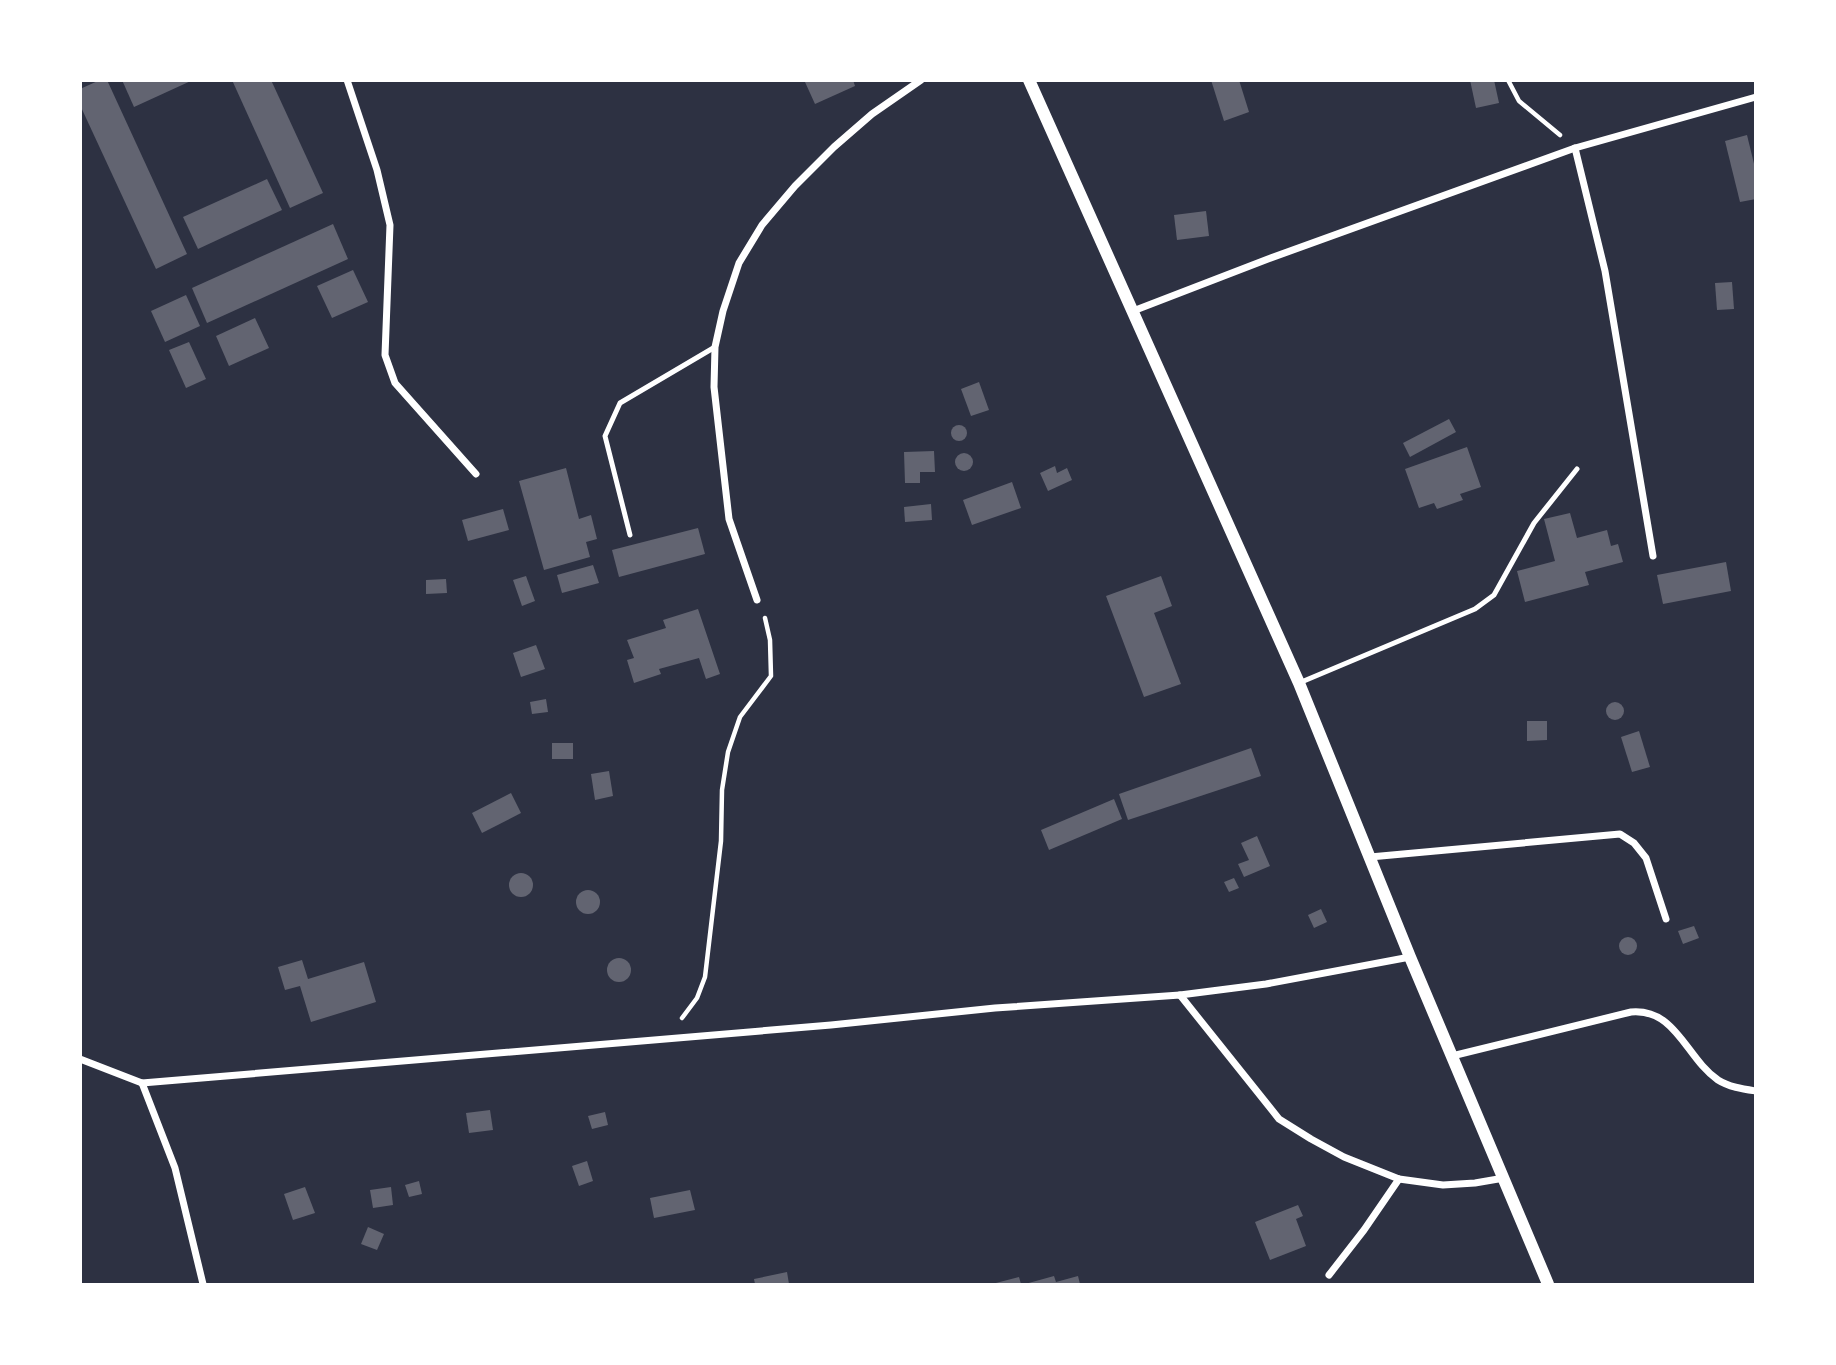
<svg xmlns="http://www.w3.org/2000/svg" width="1836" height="1365" font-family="Mulish,sans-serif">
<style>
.building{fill:#626471}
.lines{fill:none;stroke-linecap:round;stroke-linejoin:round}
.path{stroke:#fff;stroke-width:4.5}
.service{stroke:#fff;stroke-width:5}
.minor{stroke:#fff;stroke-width:7}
.tertiary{stroke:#fff;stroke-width:12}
</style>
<rect width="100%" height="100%" fill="#2d3142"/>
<g class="building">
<polygon points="100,80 107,80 187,254 156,269 80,105 80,89"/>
<polygon points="122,80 193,80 134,107"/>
<polygon points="232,80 271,80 323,193 290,208"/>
<polygon points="807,80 853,80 855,86 815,104 805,82"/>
<polygon points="1211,80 1239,80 1249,112 1224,121"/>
<polygon points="1470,80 1494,80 1499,103 1476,108"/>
<polygon points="1747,135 1756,172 1756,199 1740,202 1725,141"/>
<polygon points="267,179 282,210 198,249 183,217"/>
<polygon points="1206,211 1209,236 1177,240 1174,215"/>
<polygon points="333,224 348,259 207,323 192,288"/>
<polygon points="353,270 368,302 332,318 317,286"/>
<polygon points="1732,282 1734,309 1717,310 1715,283"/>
<polygon points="186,295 200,326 165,342 151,311"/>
<polygon points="255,318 269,348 229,366 216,336"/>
<polygon points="189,342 206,379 186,388 169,350"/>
<polygon points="979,382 989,410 971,416 961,389"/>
<polygon points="1449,419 1456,432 1410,457 1403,443"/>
<circle cx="959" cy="433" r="8"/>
<polygon points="1467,447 1481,487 1460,494 1463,500 1437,509 1434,503 1419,508 1405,469"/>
<polygon points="934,451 935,472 920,472 920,483 905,483 904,452"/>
<circle cx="964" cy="462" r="9"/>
<polygon points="1055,466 1057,473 1067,468 1072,480 1048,491 1040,473"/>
<polygon points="566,468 579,519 591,515 597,539 586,542 590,557 544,570 519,481"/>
<polygon points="1012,482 1021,508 972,525 963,500"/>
<polygon points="931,504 932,520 905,522 904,507"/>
<polygon points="503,509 509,530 468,541 462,520"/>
<polygon points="1570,513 1577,538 1607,530 1611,546 1618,544 1623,562 1585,572 1589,585 1525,602 1517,571 1555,561 1544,519"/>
<polygon points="698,528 705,554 619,577 612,550"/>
<polygon points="1726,562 1731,591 1663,604 1657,575"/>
<polygon points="593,565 599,583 562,593 557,575"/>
<polygon points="526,576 535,601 522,606 513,580"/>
<polygon points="1161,576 1172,606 1154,613 1181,684 1144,697 1106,596"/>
<polygon points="446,579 447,593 426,594 426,580"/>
<polygon points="698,609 720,674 706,679 699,658 659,669 661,674 634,683 627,660 634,658 627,640 666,628 663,620"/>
<polygon points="536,645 545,669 521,677 513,653"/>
<polygon points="546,699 548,712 532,714 530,702"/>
<circle cx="1615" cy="711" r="9"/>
<polygon points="1527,721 1547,721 1547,740 1527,741"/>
<polygon points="1639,731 1650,767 1632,772 1621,737"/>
<rect x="552" y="743" width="21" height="16"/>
<polygon points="1251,748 1261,776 1128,820 1119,794"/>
<polygon points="609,771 613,796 595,800 591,774"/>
<polygon points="511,793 521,813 482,833 472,813"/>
<polygon points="1114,799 1122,819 1049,850 1041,830"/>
<polygon points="1257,836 1270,866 1244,877 1238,864 1249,860 1241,843"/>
<circle cx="521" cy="885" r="12"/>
<polygon points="1234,878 1239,888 1229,892 1224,882"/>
<circle cx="588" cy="902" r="12"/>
<polygon points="1321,909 1327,922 1314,928 1308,915"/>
<polygon points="1694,926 1699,938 1683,944 1678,931"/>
<circle cx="1628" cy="946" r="9"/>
<circle cx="619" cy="970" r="12"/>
<polygon points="302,960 308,979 364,962 376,1002 311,1022 300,986 285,990 278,967"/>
<polygon points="490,1110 493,1130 469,1133 466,1113"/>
<polygon points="605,1112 608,1125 592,1129 588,1116"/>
<polygon points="587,1161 593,1181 579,1186 572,1166"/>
<polygon points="419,1181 422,1194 409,1197 405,1185"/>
<polygon points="305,1187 315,1213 293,1220 284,1194"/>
<polygon points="391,1187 393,1205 373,1208 370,1190"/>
<polygon points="690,1190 695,1210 654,1218 650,1198"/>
<polygon points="1298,1205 1303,1216 1296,1219 1306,1246 1270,1260 1255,1222"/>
<polygon points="368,1227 384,1234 377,1250 361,1244"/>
<polygon points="787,1272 789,1284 755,1284 754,1279"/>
<polygon points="1054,1276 1056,1282 1078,1276 1080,1284 1025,1284"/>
<polygon points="1019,1277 1021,1284 992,1284"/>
</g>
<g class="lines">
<g class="path">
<polyline points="1508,80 1519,101 1560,135"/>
<polyline points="682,1018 697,998 705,977 721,841 722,790 728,752 740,717 771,676 770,640 765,618"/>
</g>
<g class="service">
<polyline points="630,535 605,436 620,403 715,347"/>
<polyline points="1299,683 1475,609 1494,595 1534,523 1577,469"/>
</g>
<g class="minor">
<polyline points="347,80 377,170 390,225 385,355 395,383 476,474"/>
<polyline points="1575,148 1605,271 1653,556"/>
<polyline points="1133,311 1268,259 1575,148 1756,97"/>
<polyline points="757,600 729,519 714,387 715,347 723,311 739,263 762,225 795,186 834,147 872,114 921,80"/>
<polyline points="1370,857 1620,834 1634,843 1646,858 1666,919"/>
<polyline points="1180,995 1266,984 1410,957"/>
<path d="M1452,1056L1631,1012C1676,1008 1686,1058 1718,1080C1729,1087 1743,1089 1756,1091"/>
<polyline points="80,1059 142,1083 175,1168 203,1284"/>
<polyline points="142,1083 831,1025 995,1008 1180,995 1279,1119 1311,1139 1344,1157 1399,1179 1443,1185 1475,1183 1504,1178"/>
<polyline points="1329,1275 1364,1230 1399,1179"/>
</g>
<polyline class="tertiary" points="1029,80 1299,683 1410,957 1548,1284"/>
</g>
<rect width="1836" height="1365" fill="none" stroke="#ffffff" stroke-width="164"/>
</svg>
